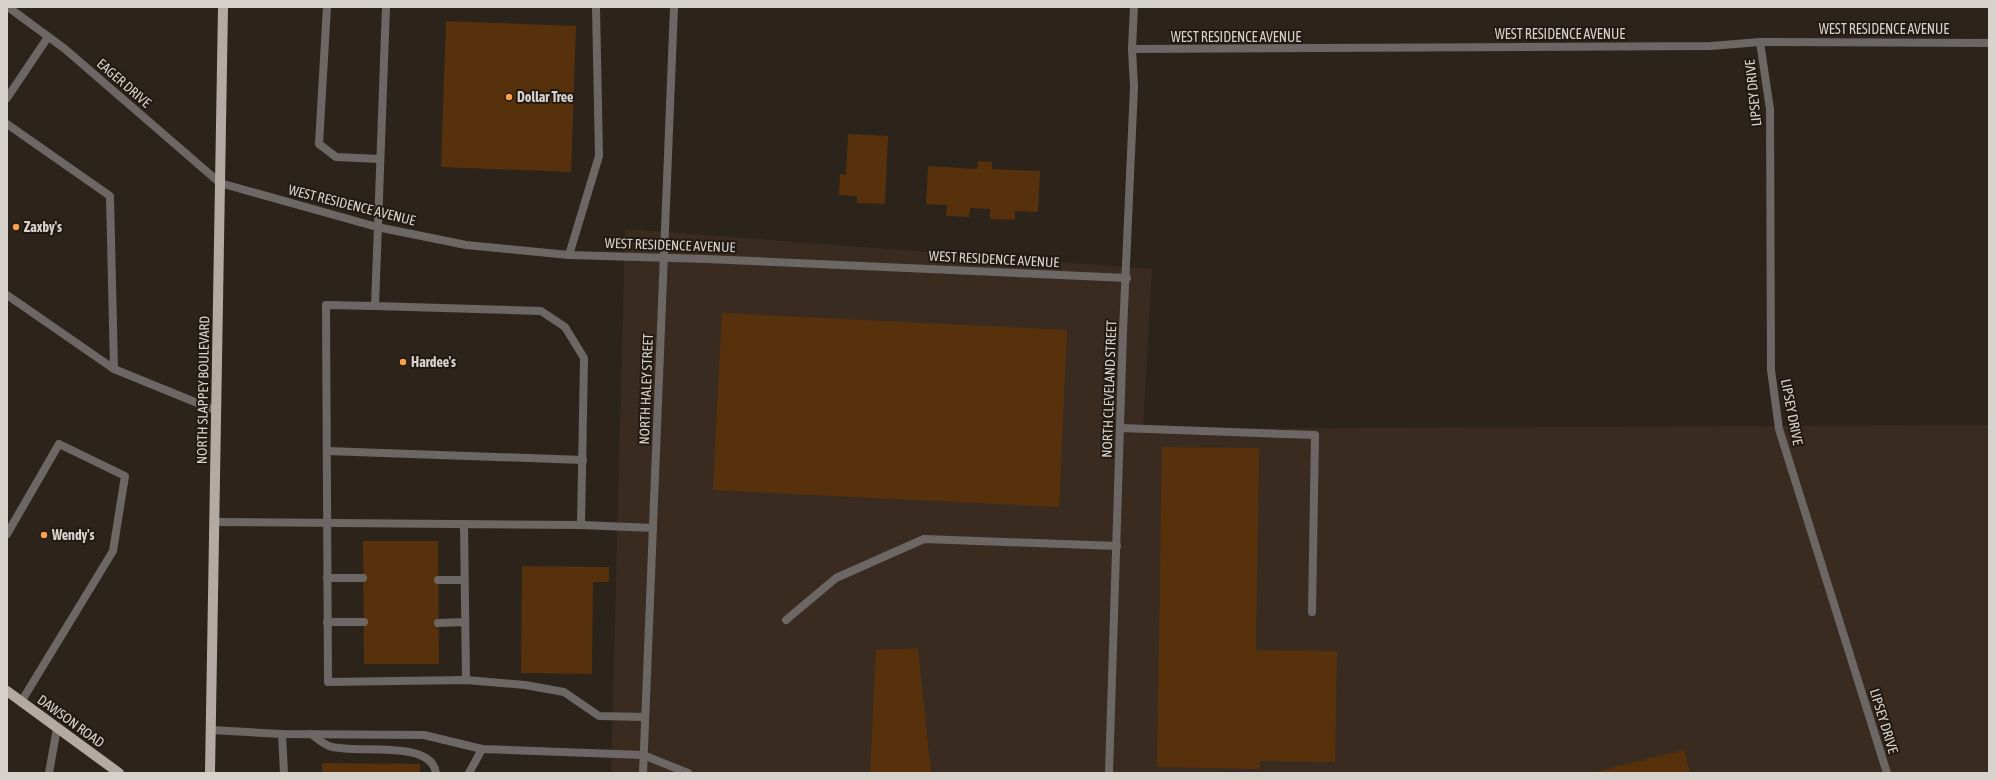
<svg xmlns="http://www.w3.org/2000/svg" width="1996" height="780" font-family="'Asap Condensed',sans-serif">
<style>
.built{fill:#3a2b21}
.building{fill:#57310c}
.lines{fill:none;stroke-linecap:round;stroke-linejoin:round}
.service{stroke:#6c6764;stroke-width:8}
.minor{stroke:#6c6764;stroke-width:8}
.primary{stroke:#b5aaa3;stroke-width:10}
.poi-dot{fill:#fa9f4e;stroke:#221912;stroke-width:1.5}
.labels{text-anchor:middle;stroke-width:4;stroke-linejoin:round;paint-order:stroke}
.street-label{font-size:14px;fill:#d8d2cd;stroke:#221912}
.poi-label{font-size:14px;font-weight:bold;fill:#d8d2cd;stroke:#221912;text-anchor:start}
</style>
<rect width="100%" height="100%" fill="#2c231b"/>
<polygon class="built" points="625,229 1152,269 1143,429 1989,425 1989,773 611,773"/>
<g class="building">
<polygon points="446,21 576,26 571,172 441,167"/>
<polygon points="848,134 888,136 885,204 857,203 857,196 839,195 840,174 846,175"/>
<polygon points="978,161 992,162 992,169 1040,171 1038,212 1015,211 1015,220 990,219 990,209 970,208 969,217 946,216 947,205 926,204 928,166 977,169"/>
<polygon points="722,313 1067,330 1059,507 713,490"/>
<polygon points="1162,447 1259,448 1256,650 1337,651 1335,762 1260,761 1260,769 1157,767"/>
<polygon points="363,541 438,541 439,664 364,664"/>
<polygon points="522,566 609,567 609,582 593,582 592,674 521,673"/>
<polygon points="918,648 931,773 870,773 876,650"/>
<polygon points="1684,750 1690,773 1596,773 1596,772"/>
<polygon points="322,763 420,764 420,773 322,773"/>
</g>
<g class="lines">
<g class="service">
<polyline points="327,7 319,144 336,157 380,159"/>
<polyline points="7,98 48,37"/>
<polyline points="7,124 110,196 114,369"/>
<polyline points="569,255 599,156 596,7"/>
<polyline points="7,295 114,369 217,411"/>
<polyline points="375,306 326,305 328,682 466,680 525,685 564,692 599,716 645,717"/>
<polyline points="1120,428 1315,435 1312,612"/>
<polyline points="327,451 583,460"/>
<polyline points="215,522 581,525 584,358 565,327 541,311 375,306 386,7"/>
<polyline points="464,524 466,680"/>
<polyline points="581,525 653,528"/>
<polyline points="7,534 59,444 125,476 113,551 21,702"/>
<polyline points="327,578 363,578"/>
<polyline points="438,580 464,580"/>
<polyline points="786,620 836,578 924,539 1117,546"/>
<polyline points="327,622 364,622"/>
<polyline points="438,623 465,622"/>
<polyline points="211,730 282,734 424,735 482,749 643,755 688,773"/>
<polyline points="282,734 284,773"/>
<path d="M311,734C317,738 323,744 329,746C353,755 431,738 436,773"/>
<polyline points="469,773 482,749"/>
</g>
<g class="minor">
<polyline points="8,7 65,49 220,183 377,227 466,245 569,255 706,259 1127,278"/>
<polyline points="1760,42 1770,109 1771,370 1779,429 1887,773"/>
<polyline points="1132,49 1711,46 1760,42 1989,43"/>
<polyline points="49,773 57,728"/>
<polyline points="643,773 674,7"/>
<polyline points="1109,773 1123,331 1134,87 1132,49 1134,7"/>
</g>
<g class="primary">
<polyline points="7,691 119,773"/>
<polyline points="210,773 223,7"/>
</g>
</g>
<g class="poi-dot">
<circle cx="509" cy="97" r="4"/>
<circle cx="16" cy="227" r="4"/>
<circle cx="403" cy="362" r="4"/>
<circle cx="44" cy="535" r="4"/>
</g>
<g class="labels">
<g class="street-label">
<text x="1884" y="34">WEST RESIDENCE AVENUE</text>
<text x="1560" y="39">WEST RESIDENCE AVENUE</text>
<text x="1236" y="42">WEST RESIDENCE AVENUE</text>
<text transform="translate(124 83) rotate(41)" y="5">EAGER DRIVE</text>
<text transform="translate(1753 93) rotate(-96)" y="5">LIPSEY DRIVE</text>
<text transform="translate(352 205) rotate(14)" y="5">WEST RESIDENCE AVENUE</text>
<text transform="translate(670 245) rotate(2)" y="5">WEST RESIDENCE AVENUE</text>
<text transform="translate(994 259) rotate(3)" y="5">WEST RESIDENCE AVENUE</text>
<text transform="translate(646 389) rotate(-88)" y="5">NORTH HALEY STREET</text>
<text transform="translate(1109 389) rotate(-88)" y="5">NORTH CLEVELAND STREET</text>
<text transform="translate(203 390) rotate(-89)" y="5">NORTH SLAPPEY BOULEVARD</text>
<text transform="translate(1792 412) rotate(79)" y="5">LIPSEY DRIVE</text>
<text transform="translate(71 721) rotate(36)" y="5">DAWSON ROAD</text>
<text transform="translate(1884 721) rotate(73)" y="5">LIPSEY DRIVE</text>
</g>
<g class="poi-label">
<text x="517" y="102">Dollar Tree</text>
<text x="24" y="232">Zaxby's</text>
<text x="411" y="367">Hardee's</text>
<text x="52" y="540">Wendy's</text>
</g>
</g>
<rect width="1996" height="780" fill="none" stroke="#d8d2cd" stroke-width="16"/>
</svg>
